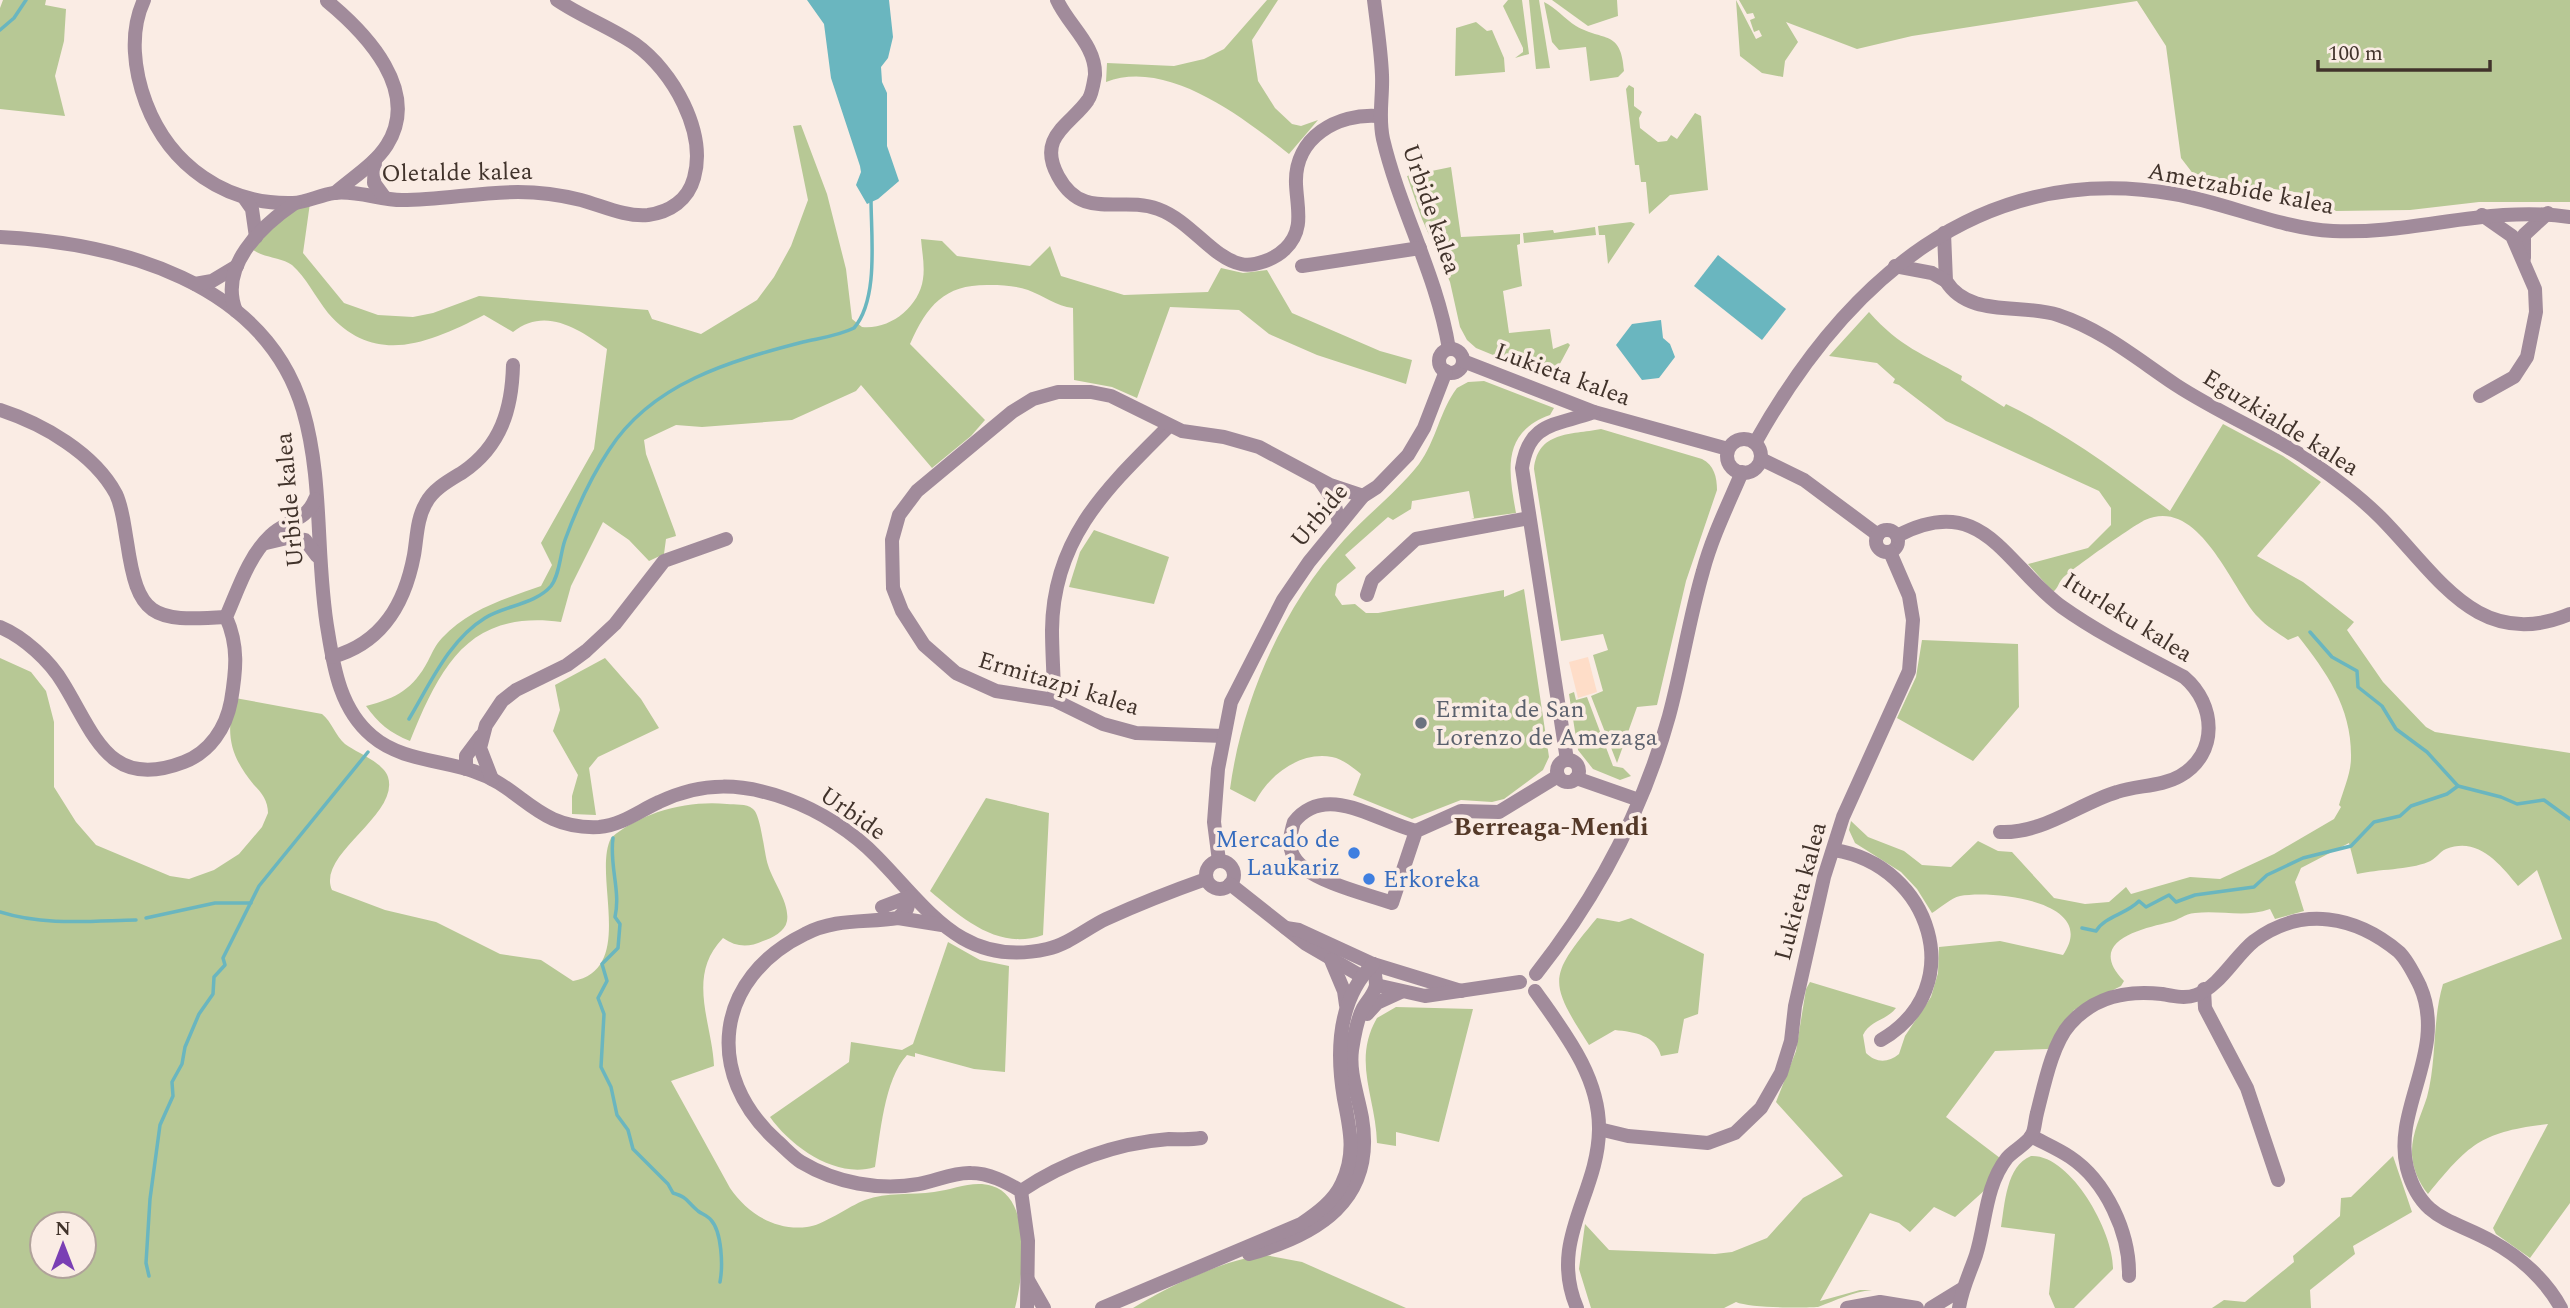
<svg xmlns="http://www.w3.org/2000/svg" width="2570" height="1308" font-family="Spectral,serif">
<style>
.built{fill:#feddc8}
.green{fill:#b7c895;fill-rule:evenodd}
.water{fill:#6ab6bf}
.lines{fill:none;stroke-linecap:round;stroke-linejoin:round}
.stream{stroke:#6ab6bf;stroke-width:3.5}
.minor{stroke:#a18b9b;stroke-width:14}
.tertiary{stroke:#a18b9b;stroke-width:14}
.worship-dot{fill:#6b7280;stroke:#faece4;stroke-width:2.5}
.shop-dot{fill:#3f7fe0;stroke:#faece4;stroke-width:2.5}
.labels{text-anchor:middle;stroke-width:7;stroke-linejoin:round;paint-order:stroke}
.street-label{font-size:24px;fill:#41332b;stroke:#faece4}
.worship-label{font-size:24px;fill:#5b616d;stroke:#faece4;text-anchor:start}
.shop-label{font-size:24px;fill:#366cbe;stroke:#faece4;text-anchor:end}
.neighbourhood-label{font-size:26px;font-weight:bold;fill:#543928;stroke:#faece4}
</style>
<rect width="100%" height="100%" fill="#faece4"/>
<polygon class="built" points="1588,657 1597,692 1578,698 1569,662"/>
<g class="green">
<polygon points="3,0 46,0 45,5 66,9 64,41 55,76 65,116 0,109 0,8"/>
<path d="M1267,0H1278L1252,40L1258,81L1275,108L1292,124L1301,126L1318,120L1289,154C1244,118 1167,58 1106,82L1107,63L1174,66L1204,59L1224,49Z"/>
<polygon points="1508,0 1522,0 1529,54 1515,58 1523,52 1523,48 1503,6"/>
<polygon points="1529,0 1539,0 1550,68 1536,69"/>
<polygon points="1552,0 1617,0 1618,16 1588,26"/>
<polygon points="1736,0 1756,39 1762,36 1759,30 1754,32 1750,20 1755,18 1753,13 1747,14 1739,0 2570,0 2570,202 2479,202 2410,210 2336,211 2312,195 2268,188 2248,194 2201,184 2181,158 2166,46 2137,1 1912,36 1857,49 1786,22 1798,42 1785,61 1783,77 1762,73 1740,56"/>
<path d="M1544,2C1555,7 1565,19 1576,26C1604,42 1621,29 1624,71L1618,77L1590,81L1586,47L1559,50L1552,42Z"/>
<polygon points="1476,22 1487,31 1492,30 1504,58 1505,72 1455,76 1456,28"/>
<polygon points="1629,85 1634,88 1634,106 1642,112 1639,118 1640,128 1658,142 1667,141 1671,135 1677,139 1695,113 1701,116 1708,190 1670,195 1649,214 1646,182 1641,182 1639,165 1635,165 1626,89"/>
<path d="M801,125L827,194L846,269L852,319L862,327C890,330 919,307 923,279C925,266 922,252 921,239L942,241L957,256L1030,266L1050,246L1061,276L1124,295L1208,292L1221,268L1243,273L1267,270L1292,313L1380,351L1412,360L1406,384L1317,355L1269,334L1239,310L1170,307L1137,398L1112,387L1074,380L1073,308C1056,306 1044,296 1028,290C1016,286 1003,285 990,285C945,284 928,304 910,344L985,420L971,436L932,468L861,385L856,391L792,420L702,427L676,425L644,440L646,454L675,532L676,536L666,539L664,554L649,561L629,540L603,522L571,586L561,622C469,610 441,665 410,741C390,733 378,723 366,706C397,698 413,689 428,661C432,653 436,644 442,638C469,609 505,599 541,586L552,565L541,543L594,449L607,349C579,329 545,306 513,332L484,315C429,343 375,367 328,313C316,298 306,277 292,265C281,257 263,258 252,249L285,215L310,203L303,253L344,303L378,315L413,317L433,313L479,296L648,310L652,319L701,334L757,300L774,277L791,246L808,200L793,126Z"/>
<polygon points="1451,167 1461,237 1520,234 1520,244 1517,245 1522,286 1503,291 1509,333 1550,329 1553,349 1568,343 1570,345 1555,373 1493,355 1476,348 1467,340 1460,327 1450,282 1422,219 1407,176"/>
<polygon points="1631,222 1635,224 1608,264 1605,235 1599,235 1598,226"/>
<polygon points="1595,227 1596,235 1524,243 1523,233 1553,230 1554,233"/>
<path d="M1869,312C1901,348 1922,353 1962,376L1961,380L2004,407L2006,404C2066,433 2117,471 2170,511L2223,424L2283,456L2321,482L2257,556L2303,582L2354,622L2347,630L2383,682L2426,727L2435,732L2570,753V1203L2530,1258L2496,1234L2493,1228L2548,1124C2481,1132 2470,1143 2428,1194C2419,1183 2413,1169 2412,1155C2411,1134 2421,1116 2427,1097C2437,1060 2432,1021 2443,984L2562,939L2537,870L2518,886C2500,864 2478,836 2446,849C2439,852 2435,860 2428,862C2409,870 2378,869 2357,874L2349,843L2301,868L2295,882L2304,911L2275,919L2270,909C2245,918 2221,910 2195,913C2184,914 2179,920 2170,922C2141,929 2085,941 2124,981L2121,986L2074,1010L2048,1049L1995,1051L1946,1117L2000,1158L1986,1189L1955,1217L1934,1207L1910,1232L1899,1223L1870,1213L1820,1301L1860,1290H1872C1852,1292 1837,1300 1818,1307C1803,1308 1749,1308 1736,1302L1724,1308H1591L1579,1269L1585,1224L1609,1250L1715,1254L1732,1252L1767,1238L1803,1198L1843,1176L1776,1102L1796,1051L1806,989L1810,982L1896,1008C1886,1021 1870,1020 1863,1035L1866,1053C1876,1063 1888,1063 1899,1054L1905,1036L1931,997L1938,973L1939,947L2000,941L2063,955C2100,901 1993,890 1960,896C1951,898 1940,908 1932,913L1917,889L1901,872L1855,843L1849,830L1851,821L1868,837L1904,851L1922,865L1951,867L1978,841L1998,851L2012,852L2054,898L2085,904L2109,902L2126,887L2131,894L2190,877L2220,879L2274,854L2334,819L2341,807L2339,805C2343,791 2351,773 2351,758C2352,708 2327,673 2298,636L2288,640C2278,633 2266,626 2258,617C2231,589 2200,496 2145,520C2134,525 2069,571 2062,579C2058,584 2058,588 2053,592L2028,564L2088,548L2111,525V508L2099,491L1946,421L1899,385L1893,383L1895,379L1877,363L1829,356Z"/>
<path d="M1484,381L1554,408L1550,415C1502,432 1508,470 1516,513L1471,519L1474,518L1469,491L1412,501L1411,509L1393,520L1388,517L1345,555L1356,568L1337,584L1335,595L1342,605L1355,604L1366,613H1378L1504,590V597L1524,589L1549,757L1543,770L1504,799L1492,802L1461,800L1412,819L1353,795L1361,774C1352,767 1343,759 1332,757C1300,751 1269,775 1255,802L1230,789C1242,700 1283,606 1344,540C1368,514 1397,492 1419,464C1436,441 1440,410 1457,388L1468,382Z"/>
<path d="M1601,429L1702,459C1714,465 1717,477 1717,490L1686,581L1657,705L1637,707L1617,763L1591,696L1603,691L1593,655L1608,650L1603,634L1561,641L1534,469C1538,431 1570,435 1601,429Z"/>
<polygon points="1094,530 1169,557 1154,604 1069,587 1080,552"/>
<polygon points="1922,640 2018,644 2019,707 1973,761 1897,718 1916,677"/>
<path d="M0,658L31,672L46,691L54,722V787L76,822L96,845L170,876L189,879L214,870L239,854L262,827L268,813C268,801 262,793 254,785C230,756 225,734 235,698L322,714C332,722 335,735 345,744C357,753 383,762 388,777C400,815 316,854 332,890L385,910L436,922L500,954L541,960L573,981C637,969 592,875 611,838C641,812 688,800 727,804C735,805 746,803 753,809C761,815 764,853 768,865C773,882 790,903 787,921C785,932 772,938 763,941C748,948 736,947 723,938C686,976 712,1022 714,1066L671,1081L730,1188C747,1213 775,1231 807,1227C822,1226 849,1206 865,1200C887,1192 911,1195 934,1192C954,1190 972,1180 992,1186C1033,1198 1023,1278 1015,1308H0ZM42,1224H84V1266H42Z"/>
<polygon points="605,658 641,699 659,728 598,757 589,768 596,815 572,814 572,796 578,775 553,731 560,710 555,685"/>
<polygon points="1574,692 1576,700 1587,697 1613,766 1623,768 1631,776 1620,780 1593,769 1578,750 1569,694"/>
<path d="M986,798L1049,813L1043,935C998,951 962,918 930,891Z"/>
<path d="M1597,918L1619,922L1631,918L1704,954L1698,1014L1684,1019L1678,1053L1661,1056C1656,1035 1634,1032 1615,1030L1589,1045C1548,981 1548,977 1597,918Z"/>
<path d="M948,942L980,960L1009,966L1005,1072L974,1069L915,1053V1057L907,1055C884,1079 880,1137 875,1167C837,1179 792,1148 770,1117L849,1062L851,1042L902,1050L913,1044Z"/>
<path d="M1396,1007L1473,1009L1439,1142L1396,1132V1146L1377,1143C1376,1098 1352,1061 1377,1018Z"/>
<path d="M2031,1156C2071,1154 2114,1233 2113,1269L2074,1308H2055L2049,1294L2055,1234L2001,1227C2005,1204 2006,1166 2031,1156Z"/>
<polygon points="2393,1156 2412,1212 2353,1246 2355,1254 2310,1290 2311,1308 2212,1308 2224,1300 2245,1302 2294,1262 2293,1256 2340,1216 2341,1198 2351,1197"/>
<path d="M1265,1255L1302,1262L1406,1308H1133C1165,1288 1227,1258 1265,1255Z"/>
</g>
<g class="water">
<polygon points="807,0 889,0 893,37 888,58 881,67 882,82 887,93 887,146 899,181 878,199 867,204 856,185 861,172 860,166 831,78 824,24"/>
<polygon points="1718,255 1786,309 1762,340 1694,286"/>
<polygon points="1661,320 1663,338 1670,344 1675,357 1659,378 1642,380 1616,345 1632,324"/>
</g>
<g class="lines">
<g class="stream">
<polyline points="0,30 14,18 26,0"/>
<polyline points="2310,632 2332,657 2357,671 2358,687 2382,706 2396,729 2427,752 2458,786 2501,797 2517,804 2544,800 2570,819"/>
<path d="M409,719C430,684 449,640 485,618C504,606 536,604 551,586C560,574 560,554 565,540C576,510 591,477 609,450C652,383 730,361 803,342C820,338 838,336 854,328C879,299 871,236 871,199"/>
<path d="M613,838C609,865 621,891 615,917L620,924L618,948L602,964L607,981L598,998L604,1014L601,1067L611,1087L617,1115L628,1130L633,1149L668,1184L673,1193C689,1198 685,1200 698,1211C702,1214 708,1216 711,1220C722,1232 723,1266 720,1282"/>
<path d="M0,912C44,926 90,921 136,920"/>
<polyline points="146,918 215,903 251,903"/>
<path d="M2082,928L2096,931C2105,916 2127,914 2139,901L2146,907L2169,895L2176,902L2195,895L2254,887L2267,875L2303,858L2351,846L2374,822L2400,816L2411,806L2447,794L2458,786"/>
<polyline points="149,1276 146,1263 150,1199 160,1125 173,1096 172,1082 182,1064 185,1047 199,1014 213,994 214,977 225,965 223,958 259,886 368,752"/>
</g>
<g class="minor">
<path d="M144,0C129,32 134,71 146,103C170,166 226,205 293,203C307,202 320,195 334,193C356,190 380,200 402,200C441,200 479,192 518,192C539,192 561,195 581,200C603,206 625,217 648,215C670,212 688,200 694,178C707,132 673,71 635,44C610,27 582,17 557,0"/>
<path d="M1057,0C1068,25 1096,45 1095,75C1094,81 1092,95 1088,100C1072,124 1036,136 1058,176C1083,222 1120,195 1158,209C1191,221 1212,258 1241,264C1254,267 1275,259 1285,249C1305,230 1297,208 1296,184C1294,137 1338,113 1378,116"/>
<path d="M1374,0C1377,25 1381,50 1382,75C1383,98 1378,116 1383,139C1400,211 1437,275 1449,349"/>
<path d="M327,1C367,34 421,91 387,145C375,164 352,178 335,193"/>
<polyline points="375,160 374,183 385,198"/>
<polyline points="245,199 252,209 256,237"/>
<path d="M1944,233L1946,281C1969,318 2020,303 2058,315C2103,330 2137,359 2176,385C2216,411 2260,430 2301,455C2328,473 2357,494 2380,517C2437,574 2478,653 2570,614"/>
<path d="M0,237C118,243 265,281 303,410C324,482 315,559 328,632C334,670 341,710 372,736C400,760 440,760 473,771C523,787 536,830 599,827C622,825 639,811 659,802C703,781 743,783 787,799C820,811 853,832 877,857C929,910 963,968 1047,949C1069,944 1087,928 1106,919C1139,904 1172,891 1206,879"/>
<polyline points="2524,258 2524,235 2548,213"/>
<polyline points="1302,266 1420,248"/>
<polyline points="1895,266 1932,273 1946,281"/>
<polyline points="195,284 212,281 237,266"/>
<path d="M236,311C218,267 261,226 295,203"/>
<circle cx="1451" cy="361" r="12"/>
<polyline points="1463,361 1594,412 1728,449"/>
<polyline points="2480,396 2514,377 2527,357 2536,312 2535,289 2512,236 2482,215"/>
<path d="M0,410C43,424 94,453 116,494C123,509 124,526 127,542C138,617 151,622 226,617"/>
<circle cx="1744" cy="456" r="17"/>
<path d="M1755,443C1844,284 1978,160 2174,194C2228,203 2278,228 2333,231C2412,235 2489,205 2570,217"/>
<polyline points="1761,459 1804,480 1878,535"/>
<polyline points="1321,482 1334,501 1339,524"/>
<circle cx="1887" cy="541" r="11"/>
<path d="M1897,536C1983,490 2005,565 2062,607C2100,634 2143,655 2184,677C2216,704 2219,754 2180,776C2161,787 2137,785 2117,792C2078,804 2043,834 2000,832"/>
<polyline points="266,543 287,538 305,540 317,556"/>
<polyline points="1367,595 1372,580 1416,539 1529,518"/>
<path d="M0,627C24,637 50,661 63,683C95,735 109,791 184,762C210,752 226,728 231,701C236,671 239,646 226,617C238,590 248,557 270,536C286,520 306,522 315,499"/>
<path d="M332,657C383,643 405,603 414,555C417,537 417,518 426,503C433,489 450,480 463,472C501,446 512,409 513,365"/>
<path d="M1054,700C1054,677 1052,653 1052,630C1053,537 1108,487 1169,426"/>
<polyline points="1224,736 1136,733 1103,724 1054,700 996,691 956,673 924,645 902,611 893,588 892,540 899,515 917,491 1012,412 1033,399 1058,392 1091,392 1111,396 1182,431 1224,437 1259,447 1330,485 1363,496"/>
<circle cx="1568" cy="771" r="11"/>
<path d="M1567,760L1522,468C1529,421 1556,426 1594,412"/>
<polyline points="466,769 466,756 481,736"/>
<polyline points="1576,778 1639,800"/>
<polyline points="492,779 480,748 486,725 502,701 516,690 567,665 586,651 615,624 664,561 726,539"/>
<path d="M1416,831L1392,903C1365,893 1302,880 1292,853C1288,843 1291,832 1294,822C1326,782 1376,821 1416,831L1461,811L1499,812L1558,776"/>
<path d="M1834,850C1931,865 1971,988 1881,1040"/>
<polyline points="1219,861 1214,822 1218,769 1231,702 1283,600 1309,562 1363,496 1377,487 1408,455 1424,428 1446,371"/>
<circle cx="1220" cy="875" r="14"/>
<polyline points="1230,884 1306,944 1361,976"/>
<path d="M882,907L911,896L907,909L898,918C866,923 835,918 805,934C715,978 703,1074 777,1141C785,1148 793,1157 801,1162C836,1183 879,1191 919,1184C936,1181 954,1172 971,1173C989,1173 1006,1182 1021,1191L1028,1241L1027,1308"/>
<polyline points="898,918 942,925"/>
<polyline points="1286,928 1299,930 1373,964 1461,991"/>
<path d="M1536,974C1596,898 1643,810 1669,716C1682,668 1689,619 1703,571C1712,537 1728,505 1742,472"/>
<polyline points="1376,985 1425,996 1520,982"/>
<polyline points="2204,989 2205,1008 2247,1088 2278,1180"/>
<path d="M1535,991C1564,1032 1600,1077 1599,1130C1598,1195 1548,1240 1577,1308"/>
<polyline points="1599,1129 1628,1136 1708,1143 1735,1133 1761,1108 1781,1073 1791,1041 1795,1006 1824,877 1843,817 1909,671 1913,620 1909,596 1890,552"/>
<path d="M2031,1136C2044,1143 2058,1149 2070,1157C2106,1181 2130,1233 2129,1276"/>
<path d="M1021,1191C1064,1162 1116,1143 1169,1139C1180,1139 1190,1140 1201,1138"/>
<polyline points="1028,1280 1044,1308"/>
<polyline points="1847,1308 1880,1302 1917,1308"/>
<polyline points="1931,1308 1962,1289"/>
<path d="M1959,1308C1962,1288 1970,1273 1976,1255C1986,1223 1985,1186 2007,1158C2014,1150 2027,1144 2032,1135C2035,1129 2035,1120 2037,1113C2044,1086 2052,1044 2070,1024C2095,996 2127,990 2162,994C2173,996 2185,999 2196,995C2220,986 2235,956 2254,941C2302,905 2356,916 2399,952C2408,961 2414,974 2420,986C2448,1050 2392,1109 2407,1168C2421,1221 2453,1219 2493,1242C2520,1257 2546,1280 2561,1308"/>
</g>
<g class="tertiary">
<polyline points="1331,960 1344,991 1346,1005"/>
<polyline points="1367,1014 1377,1003 1401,992"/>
<path d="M1249,1254C1317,1235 1376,1201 1362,1118C1358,1095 1349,1073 1352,1050C1354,1037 1357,1019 1363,1008C1367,1001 1375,993 1376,985C1376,978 1374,970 1373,964"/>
<path d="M1102,1308L1301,1224C1317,1213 1334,1201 1342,1183C1356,1154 1350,1129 1344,1099C1336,1052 1338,999 1373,964"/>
</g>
</g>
<circle class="worship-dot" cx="1421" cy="723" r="7"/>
<g class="shop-dot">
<circle cx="1354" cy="853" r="7"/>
<circle cx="1369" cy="879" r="7"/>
</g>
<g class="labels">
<g class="street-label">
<text transform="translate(457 172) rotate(-1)" y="8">Oletalde kalea</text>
<text transform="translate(2241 188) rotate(11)" y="8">Ametzabide kalea</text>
<text transform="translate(1432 209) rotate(71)" y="8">Urbide kalea</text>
<text transform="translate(1563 374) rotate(20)" y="8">Lukieta kalea</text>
<text transform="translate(2281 422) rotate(32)" y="8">Eguzkialde kalea</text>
<text transform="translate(289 500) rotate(-95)" y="8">Urbide kalea</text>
<text transform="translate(1319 515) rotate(-50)" y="8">Urbide</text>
<text transform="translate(2128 617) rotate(32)" y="8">Iturleku kalea</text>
<text transform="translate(1059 683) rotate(17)" y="8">Ermitazpi kalea</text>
<text transform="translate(853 813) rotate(35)" y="8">Urbide</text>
<text transform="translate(1800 891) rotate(-75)" y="8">Lukieta kalea</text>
</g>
<g class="worship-label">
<text x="1435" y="717">Ermita de San<tspan x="1435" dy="28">Lorenzo de Amezaga</tspan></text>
</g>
<g class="shop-label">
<text x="1340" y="847">Mercado de<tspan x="1340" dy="28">Laukariz</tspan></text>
<text x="1383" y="887" text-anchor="start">Erkoreka</text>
</g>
<g class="neighbourhood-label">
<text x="1551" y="835">Berreaga-Mendi</text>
</g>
</g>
<g transform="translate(63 1245)"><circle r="33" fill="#faece4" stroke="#b0a29a" stroke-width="2"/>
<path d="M0-5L12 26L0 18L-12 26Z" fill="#7a3fb4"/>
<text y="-10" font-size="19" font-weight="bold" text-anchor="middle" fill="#41332b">N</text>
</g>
<path d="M2318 60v10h172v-10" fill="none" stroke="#41332b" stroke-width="3.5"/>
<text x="2328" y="60" font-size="21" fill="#41332b" stroke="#faece4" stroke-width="5" paint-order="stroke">100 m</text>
</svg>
